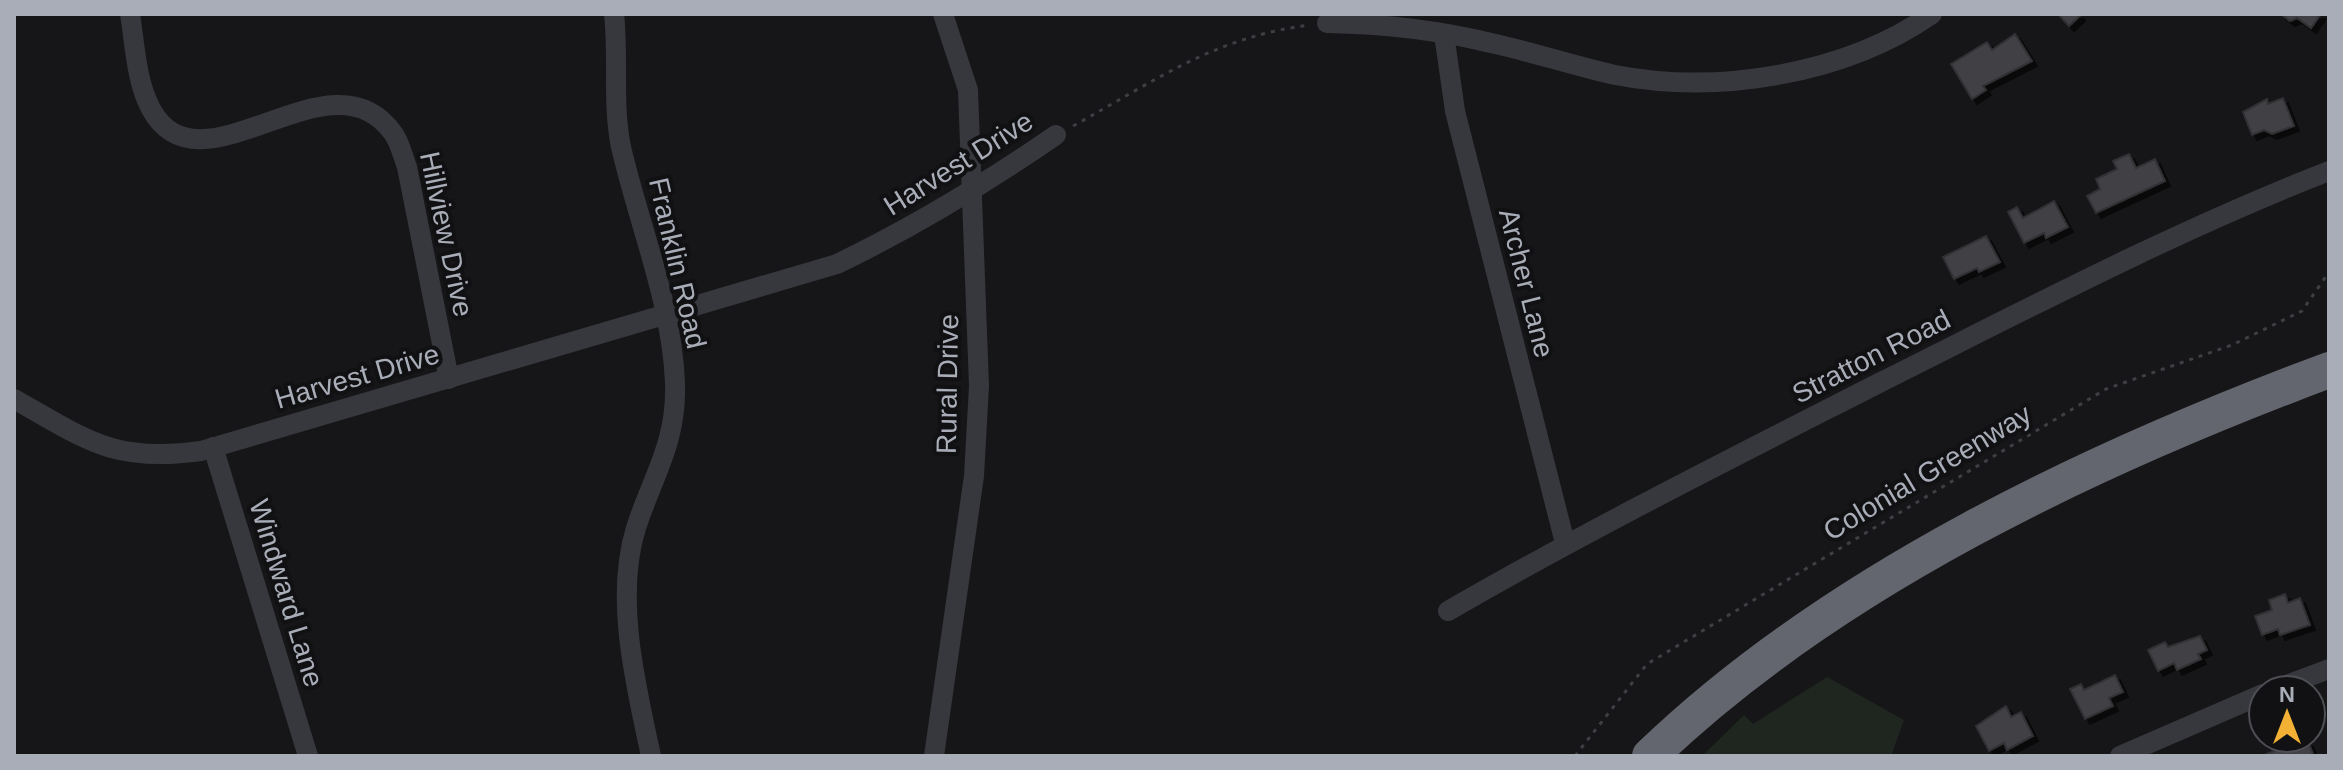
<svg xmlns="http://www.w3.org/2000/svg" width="2343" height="770" font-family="Arial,sans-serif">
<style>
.green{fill:#1e261f}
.building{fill:#404145;stroke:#303034;stroke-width:2;filter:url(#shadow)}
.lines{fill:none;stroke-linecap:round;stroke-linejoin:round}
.path{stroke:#3d3f44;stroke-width:3;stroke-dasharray:4 6;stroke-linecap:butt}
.street{stroke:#37383d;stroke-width:20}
.highway{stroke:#63666e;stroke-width:36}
.labels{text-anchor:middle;stroke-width:8;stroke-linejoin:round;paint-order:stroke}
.street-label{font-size:28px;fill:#a8adb8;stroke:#111113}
</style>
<defs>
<filter id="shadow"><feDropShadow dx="5" dy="5" stdDeviation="0" flood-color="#0009"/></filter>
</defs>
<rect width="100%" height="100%" fill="#161618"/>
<polygon class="green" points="1827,677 1904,720 1891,756 1702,756 1744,715 1753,724"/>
<g class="building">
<polygon points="2058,14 2079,14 2080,16 2069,26"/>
<polygon points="2321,14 2311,28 2297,18 2290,21 2282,15"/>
<polygon points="2015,34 2032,61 1983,86 1986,90 1972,99 1951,64 1987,42 1992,50"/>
<polygon points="2283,98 2294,126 2272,134 2264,130 2252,135 2243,112 2267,99 2268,104"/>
<polygon points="2129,154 2136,168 2155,159 2165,181 2096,213 2087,196 2100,189 2096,179 2117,169 2113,161"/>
<polygon points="2054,201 2068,227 2046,238 2044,233 2024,243 2008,212 2017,207 2023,218"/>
<polygon points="1986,236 2000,262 1979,272 1977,268 1954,279 1943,257"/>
<polygon points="2285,594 2288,603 2300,598 2310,625 2280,635 2278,629 2262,635 2255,616 2272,610 2269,600"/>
<polygon points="2200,636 2207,650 2198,654 2201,659 2177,670 2174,663 2158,671 2148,650 2165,642 2168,647"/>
<polygon points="2115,675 2123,692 2109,698 2113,706 2085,719 2070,689 2081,684 2084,690"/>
<polygon points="2006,706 2011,717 2021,712 2033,736 2007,750 2004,743 1989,751 1976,726"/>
<polygon points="2308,742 2314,756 2262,756 2288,745 2289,749"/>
</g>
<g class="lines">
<g class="path">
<path d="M1073,126C1155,81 1214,37 1310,25"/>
<polyline points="1575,756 1647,664 2106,389 2232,345 2302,311 2329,272"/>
</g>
<g class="street">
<path d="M130,14C135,45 136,81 151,109C201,201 330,45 393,133C400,142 403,157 407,167L449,379"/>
<path d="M614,14C619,58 612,103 621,147C639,225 672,303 675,383C677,443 653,475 636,528C614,598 636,686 651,756"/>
<path d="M1327,23C1382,24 1438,30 1491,43C1533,52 1574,66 1615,75C1719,95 1846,74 1932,14"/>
<polyline points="1444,34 1455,111 1565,543"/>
<path d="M14,399C87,440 113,463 201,451L837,264C914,227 985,184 1056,135"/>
<polyline points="213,447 308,756"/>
<path d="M1448,611C1590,529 1736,456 1881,382C2029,308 2175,231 2329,171"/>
<polyline points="2273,690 2329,669"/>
<polyline points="934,756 974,476 979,386 968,90 943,14"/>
<polyline points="2120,756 2263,694"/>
</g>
<path class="highway" d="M1650,756C1833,580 2093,458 2329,370"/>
</g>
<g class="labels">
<g class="street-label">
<text transform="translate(958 163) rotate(-32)" y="10">Harvest Drive</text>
<text transform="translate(447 234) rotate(78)" y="10">Hillview Drive</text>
<text transform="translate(678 263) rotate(77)" y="10">Franklin Road</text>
<text transform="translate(1527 283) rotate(76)" y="10">Archer Lane</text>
<text transform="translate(1871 356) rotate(-27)" y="10">Stratton Road</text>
<text transform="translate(357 376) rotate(-16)" y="10">Harvest Drive</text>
<text transform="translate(947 384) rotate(-89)" y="10">Rural Drive</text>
<text transform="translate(1927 472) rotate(-31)" y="10">Colonial Greenway</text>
<text transform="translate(287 593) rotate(73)" y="10">Windward Lane</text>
</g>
</g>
<rect width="2343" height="770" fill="none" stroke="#a8adb8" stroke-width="32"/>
<g transform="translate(2287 714)"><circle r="38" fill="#111113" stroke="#4d4f55" stroke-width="2"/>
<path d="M0-6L14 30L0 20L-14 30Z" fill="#f2b134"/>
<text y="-12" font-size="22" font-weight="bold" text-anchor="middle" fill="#a8adb8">N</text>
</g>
</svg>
